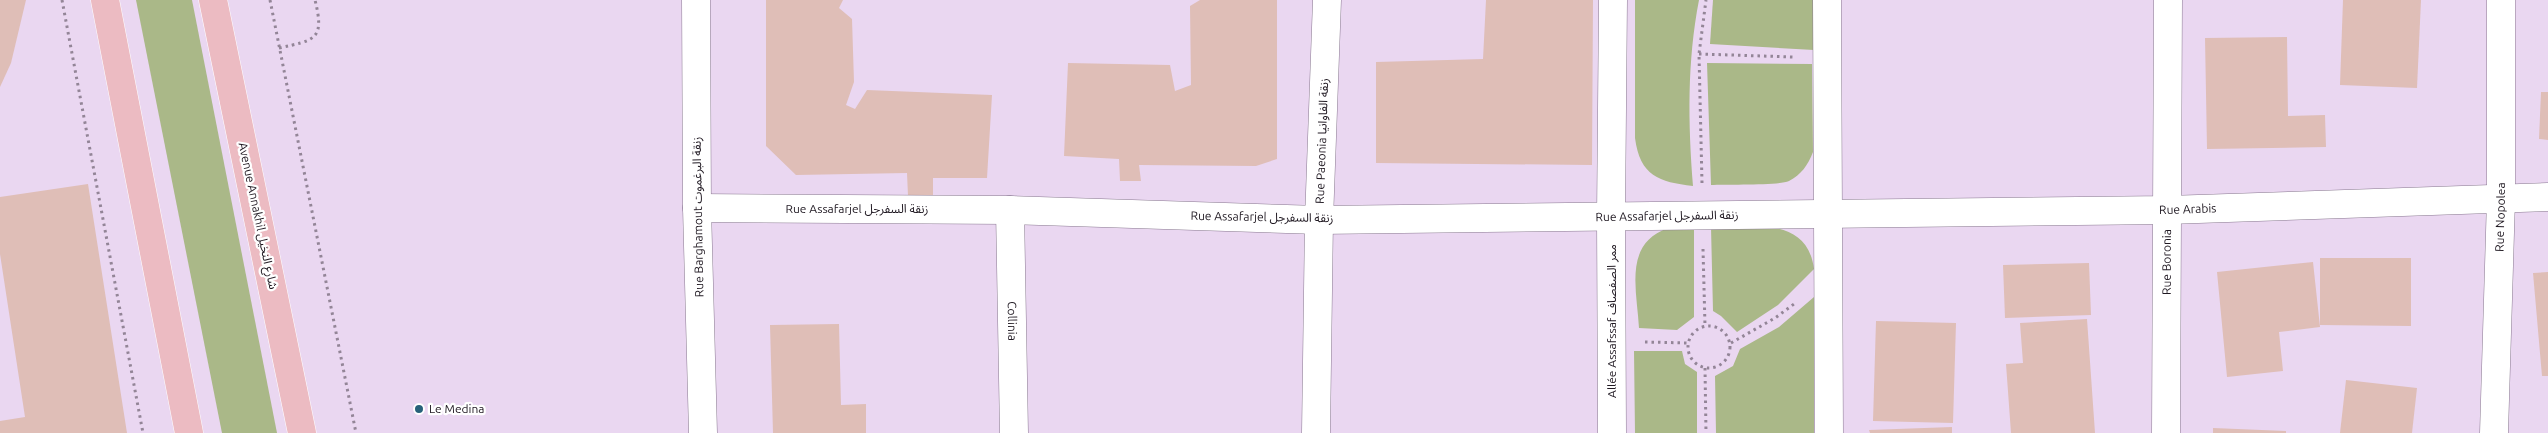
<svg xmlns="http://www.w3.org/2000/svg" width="2548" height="433" font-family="Ubuntu,'Noto Sans Arabic',sans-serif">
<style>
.green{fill:#aab888}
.building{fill:#dfbeb7}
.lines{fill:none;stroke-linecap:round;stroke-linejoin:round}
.minor-casing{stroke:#897990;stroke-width:29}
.major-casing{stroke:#fff;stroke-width:29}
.path{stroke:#938597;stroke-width:3;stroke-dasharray:2.5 4;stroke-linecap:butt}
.minor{stroke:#fff;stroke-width:28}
.major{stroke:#ecbbc2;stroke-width:28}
.poi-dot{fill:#27617a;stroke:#fff;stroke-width:2}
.labels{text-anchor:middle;stroke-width:4.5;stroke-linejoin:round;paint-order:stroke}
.street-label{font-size:12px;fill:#1f1821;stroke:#fff}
.poi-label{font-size:12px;fill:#1f1821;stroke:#fff;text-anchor:start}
</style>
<rect width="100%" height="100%" fill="#ead7f1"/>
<g class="green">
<polygon points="136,0 192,0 277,433 222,433"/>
<path d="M1635,0H1699C1687,62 1688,123 1693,186C1659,182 1640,176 1635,138Z"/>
<polygon points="1713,0 1813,0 1814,50 1710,44"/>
<path d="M1707,63L1812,64L1813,152C1808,165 1801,175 1789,181C1777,186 1727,184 1711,185Z"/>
<path d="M1711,227C1751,227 1807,215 1814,269L1778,305L1737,332L1721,316L1713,311Z"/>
<path d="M1668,228H1694V317L1677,330L1639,328C1637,290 1623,244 1668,228Z"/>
<polygon points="1814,297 1814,433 1716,433 1715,376 1733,366 1740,349 1779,327"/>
<polygon points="1634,351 1682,351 1685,364 1697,372 1697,433 1635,433"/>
</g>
<g class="building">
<polygon points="0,0 26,0 11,63 0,87"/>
<polygon points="766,0 843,0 839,8 852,19 854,82 846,105 855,109 867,90 992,95 987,178 933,178 933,201 908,196 907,173 796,175 766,146"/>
<polygon points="1200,0 1277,0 1277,159 1256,166 1139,165 1141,181 1120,181 1119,159 1064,156 1068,63 1170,65 1175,91 1191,85 1190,6"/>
<polygon points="1486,0 1593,0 1592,165 1376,163 1376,62 1483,59"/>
<polygon points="2343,0 2421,0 2417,88 2340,85"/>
<polygon points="2287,37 2288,116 2325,115 2326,147 2207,149 2205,38"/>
<polygon points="2541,92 2548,92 2548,140 2539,139"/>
<polygon points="88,184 127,433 0,433 0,421 25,417 0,254 0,197"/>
<polygon points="2320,258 2411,258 2411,326 2320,325"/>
<polygon points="2313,262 2320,327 2279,332 2283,371 2227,377 2217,272"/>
<polygon points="2089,263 2091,315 2005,318 2003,265"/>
<polygon points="2548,272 2548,376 2542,376 2533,273"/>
<polygon points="2087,319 2095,433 2011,433 2006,364 2023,363 2020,323"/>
<polygon points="1876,321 1956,323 1953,423 1873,421"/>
<polygon points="839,324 841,405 866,404 866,433 773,433 770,325"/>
<polygon points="2346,380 2417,388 2412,433 2340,433"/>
<polygon points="1952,427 1952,433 1870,433 1869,430"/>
<polygon points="2213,428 2286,431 2286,433 2213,433"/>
</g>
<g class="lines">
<g class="minor-casing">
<g id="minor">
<polyline points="696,0 697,208 703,433"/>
<polyline points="1827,0 1829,433"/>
<path id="s1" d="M697,208L1010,210L1319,220L2168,210L2548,197"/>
<path id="s2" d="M1010,210L1014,433"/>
<polyline points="1316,433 1319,220 1327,0"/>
<polyline points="1612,433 1611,217 1613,0"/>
<path id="s3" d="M2166,433L2168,0"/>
<path id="s4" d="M2494,433L2501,199V0"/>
</g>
</g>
<g class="major-casing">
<g id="major">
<polyline points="105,0 189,433"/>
<polyline points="213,0 302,433"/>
</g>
</g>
<g class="path">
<polyline points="62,0 143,433"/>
<polyline points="270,0 356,433"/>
<path d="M279,48C315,40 325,40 315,0"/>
<polyline points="1699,54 1793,57"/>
<polyline points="1702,183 1699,54 1706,0"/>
<polyline points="1703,249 1705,326"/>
<circle cx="1709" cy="347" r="21"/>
<polyline points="1645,342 1688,343"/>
<polyline points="1731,343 1775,318 1794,304"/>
<polyline points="1705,368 1706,433"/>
</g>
<use href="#minor" class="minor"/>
<use href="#major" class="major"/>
</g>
<circle class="poi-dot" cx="419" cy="409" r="5"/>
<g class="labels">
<g class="street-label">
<text transform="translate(1322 141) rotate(-88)" y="4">Rue Paeonia زنقة الفاوانيا</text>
<text x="857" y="213">Rue Assafarjel زنقة السفرجل</text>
<text dy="4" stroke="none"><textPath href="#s1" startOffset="1491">Rue Arabis</textPath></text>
<text transform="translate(258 216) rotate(78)" y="4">Avenue Annakhil شارع النخيل</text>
<text transform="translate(1667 216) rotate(-1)" y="4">Rue Assafarjel زنقة السفرجل</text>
<text transform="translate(698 217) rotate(-91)" y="4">Rue Barghamout زنقة البرغموت</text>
<text transform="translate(1262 217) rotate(1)" y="4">Rue Assafarjel زنقة السفرجل</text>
<text dy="4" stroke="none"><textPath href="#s4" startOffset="216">Rue Nopolea</textPath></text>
<text dy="4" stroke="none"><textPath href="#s3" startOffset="171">Rue Boronia</textPath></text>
<text dy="4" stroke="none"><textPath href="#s2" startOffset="111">Collinia</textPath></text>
<text transform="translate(1612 321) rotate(-90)" y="4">Allée Assafssaf ممر الصفصاف</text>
</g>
<g class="poi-label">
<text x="429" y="413">Le Medina</text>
</g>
</g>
</svg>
